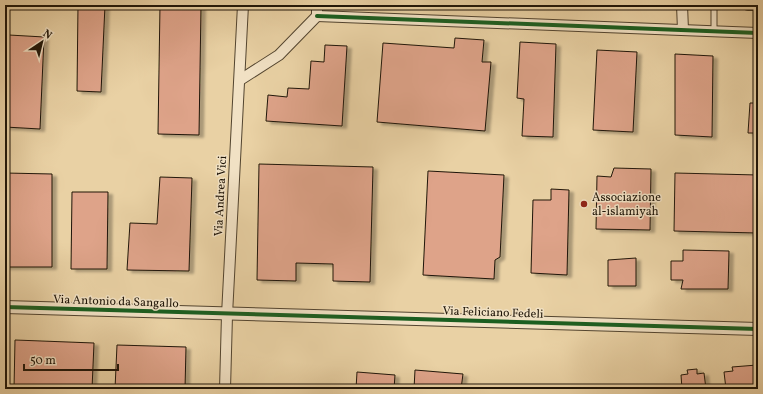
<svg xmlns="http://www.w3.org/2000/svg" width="763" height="394" font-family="Vollkorn,serif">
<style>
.building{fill:#dea389;stroke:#1f1508;filter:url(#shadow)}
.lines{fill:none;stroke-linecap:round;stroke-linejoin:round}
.service-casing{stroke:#52442f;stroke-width:7}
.minor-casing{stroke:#52442f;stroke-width:12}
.tertiary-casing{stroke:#52442f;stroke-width:14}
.service{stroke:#f1e1c4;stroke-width:5}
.minor{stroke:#f1e1c4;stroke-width:10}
.tertiary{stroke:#f1e1c4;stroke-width:12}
.cycleway-casing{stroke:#f1e1c4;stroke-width:6}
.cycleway{stroke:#1b5e20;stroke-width:4}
.poi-dot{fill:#8f2418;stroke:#f1e1c4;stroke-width:1.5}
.labels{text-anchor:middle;stroke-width:3;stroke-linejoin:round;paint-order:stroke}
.street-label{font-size:12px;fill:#1f1508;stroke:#f1e1c4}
.poi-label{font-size:12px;fill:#1f1508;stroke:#f1e1c4;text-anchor:start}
</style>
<defs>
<filter id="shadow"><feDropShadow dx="4.5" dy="2.5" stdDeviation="1" flood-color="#0004"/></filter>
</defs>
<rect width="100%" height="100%" fill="#e9d1a4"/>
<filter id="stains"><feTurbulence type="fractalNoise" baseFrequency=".005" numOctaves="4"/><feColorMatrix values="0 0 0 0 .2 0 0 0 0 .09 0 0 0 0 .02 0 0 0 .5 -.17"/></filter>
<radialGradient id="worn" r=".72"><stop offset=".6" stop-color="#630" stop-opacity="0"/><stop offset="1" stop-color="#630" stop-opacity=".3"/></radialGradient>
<g class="building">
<polygon points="78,5 105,5 101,92 77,91"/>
<polygon points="160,5 201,6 199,135 158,134"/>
<polygon points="9,35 44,37 40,129 5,127"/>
<polygon points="455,38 484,40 482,62 491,62 485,131 377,122 383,43 454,48"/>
<polygon points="520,42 556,44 553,137 522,136 524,99 517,98"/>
<polygon points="325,45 347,46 342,126 266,121 268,95 287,97 288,88 309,89 311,61 324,62"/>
<polygon points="597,50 637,52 633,132 593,130"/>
<polygon points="675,54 713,56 712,137 675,135"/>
<polygon points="750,103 758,103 758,133 748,133"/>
<polygon points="259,164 373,167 370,282 333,281 333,264 296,263 296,281 257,280"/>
<polygon points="614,168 651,169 650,230 596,229 597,176 611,177"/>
<polygon points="428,171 504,175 500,257 495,260 494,279 423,275"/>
<polygon points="5,173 52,174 52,267 5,267"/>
<polygon points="675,173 758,175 758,233 674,231"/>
<polygon points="160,177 192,178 189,271 127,270 130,223 157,224"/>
<polygon points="551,189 569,190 567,275 531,273 533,200 551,200"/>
<polygon points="72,192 108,192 107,269 71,269"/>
<polygon points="683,250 729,251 728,289 681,289 683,280 671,280 671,261 683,261"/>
<polygon points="636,258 636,286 608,286 608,260"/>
<polygon points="15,340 94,343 92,389 14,389"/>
<polygon points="117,345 186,347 185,389 115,389"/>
<polygon points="757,365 758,389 726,389 724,372 733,371 732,367"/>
<polygon points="697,369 697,374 704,373 706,389 682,389 681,375 688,374 687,370"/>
<polygon points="415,370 463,374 461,389 414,389"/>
<polygon points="357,372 395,375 394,389 356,389"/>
</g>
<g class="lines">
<g class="service-casing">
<polyline id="service" points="714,31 714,5"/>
</g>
<g class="minor-casing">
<g id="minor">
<polyline points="682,5 683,30"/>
<polyline points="748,5 758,5"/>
<polyline points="317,16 758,33"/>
<polyline points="240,80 279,55 317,16 317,5"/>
<polyline points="225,389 227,315 243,5"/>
</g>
</g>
<g class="tertiary-casing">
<polyline id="tertiary" points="5,307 758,329"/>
</g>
<use href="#service" class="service"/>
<use href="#minor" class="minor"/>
<use href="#tertiary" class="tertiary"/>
<g class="cycleway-casing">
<g id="cycleway">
<polyline points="317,16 758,33"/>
<polyline points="5,307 758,329"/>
</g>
</g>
<use href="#cycleway" class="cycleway"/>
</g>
<circle class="poi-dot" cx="584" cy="204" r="4"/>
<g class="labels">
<g class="street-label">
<text transform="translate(220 196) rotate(-87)" y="4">Via Andrea Vici</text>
<text transform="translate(116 301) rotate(2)" y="4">Via Antonio da Sangallo</text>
<text transform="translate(493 312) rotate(2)" y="4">Via Feliciano Fedeli</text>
</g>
<g class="poi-label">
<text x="592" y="201">Associazione<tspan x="592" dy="14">al-islamiyah</tspan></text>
</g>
</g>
<rect width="763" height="394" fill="none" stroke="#e9d1a4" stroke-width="20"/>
<rect x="6" y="6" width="751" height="382" fill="none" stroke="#1f1508" stroke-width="2"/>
<rect x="10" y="10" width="743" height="374" fill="none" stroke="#1f1508"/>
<g transform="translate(42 42) rotate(35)" stroke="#f1e1c4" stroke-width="3" paint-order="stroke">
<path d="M0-3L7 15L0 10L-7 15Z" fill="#1f1508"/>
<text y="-6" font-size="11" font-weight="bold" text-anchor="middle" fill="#1f1508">N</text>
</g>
<path d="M24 364v6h94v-6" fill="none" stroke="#1f1508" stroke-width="2"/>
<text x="30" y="364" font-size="12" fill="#1f1508" stroke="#f1e1c4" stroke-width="3" paint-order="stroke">50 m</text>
<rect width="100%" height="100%" filter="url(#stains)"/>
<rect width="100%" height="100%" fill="url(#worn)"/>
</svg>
